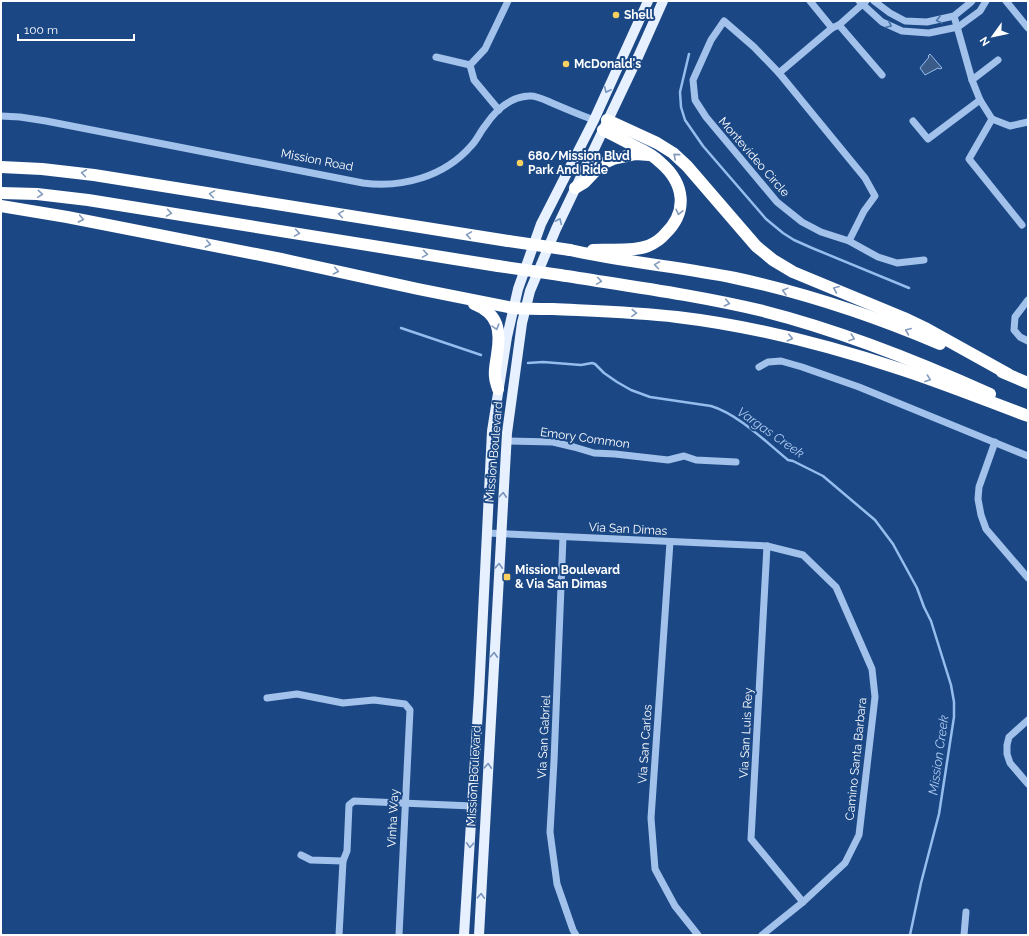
<svg xmlns="http://www.w3.org/2000/svg" width="1029" height="936" font-family="Raleway,sans-serif">
<style>
.water{fill:#3b5c88;stroke:#95bded}
.lines{fill:none;stroke-linecap:round;stroke-linejoin:round}
.stream{stroke:#95bded;stroke-width:2.5}
.minor{stroke:#a2c2eb;stroke-width:7}
.major{stroke:#e7f0ff;stroke-width:10}
.highway{stroke:#fff;stroke-width:12}
.highway-bridge{stroke:#fff;stroke-width:12}
.oneway{stroke:#4a73a9}
.oneway2{stroke:#7794bc}
.oneway3{stroke:#829abc}
.poi-dot{fill:#fcd15f;stroke:#1b4885;stroke-width:1.5}
.labels{text-anchor:middle;stroke-width:4;stroke-linejoin:round;paint-order:stroke}
.poi-label{font-size:12px;font-weight:bold;fill:#fff;stroke:#1b4885;text-anchor:start}
.street-label{font-size:12px;fill:#fff;stroke:#1b4885}
.water-label{font-size:13px;font-style:italic;fill:#aeccf3;stroke:#1b4885}
</style>
<rect width="100%" height="100%" fill="#1b4885"/>
<polygon class="water" points="930,54 942,68 940,69 938,68 925,75 920,68 929,57 928,56"/>
<g class="lines">
<g class="stream">
<polyline points="689,54 680,92 681,107 685,120 703,146 766,219 783,233 794,240 812,248 909,288"/>
<polyline points="401,328 481,355"/>
<path d="M528,363L543,362L581,365L592,363L595,364L604,373L617,382L631,390L650,397L711,406C738,414 766,442 788,460L793,461L823,476L875,520L893,544L917,588L924,607L931,621L951,685L954,702V717L939,814L921,883L910,935"/>
</g>
<g class="minor">
<polyline points="810,1 832,28"/>
<polyline points="859,1 882,22 902,31 929,33 958,27 980,11 986,1"/>
<polyline points="874,1 890,13 905,21 927,22 954,16 970,3 972,1"/>
<polyline points="1006,1 1028,28"/>
<polyline points="954,16 972,80 980,100 992,119"/>
<polyline points="839,25 882,75"/>
<polyline points="436,57 470,65"/>
<polyline points="779,73 832,28 839,25 866,1"/>
<polyline points="972,80 998,60"/>
<polyline points="499,110 474,80 470,65 485,49 508,1"/>
<path d="M1,116L20,117L46,121L363,183C402,188 444,177 471,146C477,140 480,132 485,126C495,111 510,97 529,96C536,95 545,100 552,103C566,109 580,115 594,120"/>
<polyline points="992,119 969,159 1022,225"/>
<polyline points="992,119 1010,126 1028,122"/>
<polyline points="913,121 928,139 980,100"/>
<polyline points="849,241 864,211 875,196 865,178 779,73 754,47 724,21 711,40 693,80 695,100 706,117 777,202 802,222 821,232 849,241 878,257 897,263 924,260"/>
<polyline points="1028,300 1015,317 1014,330 1020,337 1028,341"/>
<polyline points="759,367 768,362 781,361 802,367 859,387 1028,456"/>
<polyline points="507,441 553,442 574,447 594,453 615,454 668,460 684,456 696,460 736,462"/>
<polyline points="995,442 979,487 978,499 981,515 986,529 1028,578"/>
<polyline points="487,533 767,546 803,555 836,587 872,669 875,697 859,835 845,863 803,902 762,935"/>
<polyline points="563,537 554,761 550,832 557,884 573,930 576,935"/>
<polyline points="670,542 651,818 655,869 675,906 698,935"/>
<polyline points="767,546 751,839 803,902"/>
<polyline points="267,698 297,694 343,703 374,700 405,704 410,710 399,935"/>
<polyline points="1028,720 1009,737 1007,745 1007,754 1010,763 1028,784"/>
<polyline points="301,855 311,860 343,861"/>
<polyline points="339,935 343,861 347,851 349,805 354,801 472,806"/>
<polyline points="964,935 966,912"/>
</g>
<g class="major">
<polyline points="464,935 479,694 492,431 507,337 518,289 541,224 594,120 648,1"/>
<polyline points="479,935 507,433 522,323 530,291 556,229 638,57 663,1"/>
</g>
<g class="highway">
<polyline points="607,120 657,143 673,153 687,166 756,246 773,260 793,272 904,318 927,329 1008,374"/>
<polyline points="1,167 42,169 94,175 508,241"/>
<polyline points="575,188 585,182 602,164 613,159 636,154 649,155"/>
<polyline points="1,193 37,194 88,200 498,266"/>
<path d="M1,206L67,217L281,259L418,289L513,308C527,309 539,309 553,309C594,311 635,312 677,317C753,326 827,345 900,369C943,383 985,400 1028,416"/>
<path d="M570,250C624,262 680,267 735,278C805,293 874,316 940,344"/>
<path d="M593,250C611,249 631,252 648,246C655,243 660,240 665,234C688,212 685,184 661,163C654,156 645,151 636,147C625,141 614,135 603,130"/>
<path d="M560,275C628,286 696,295 763,311C842,331 917,361 990,394"/>
<path d="M474,304C499,314 501,331 497,355C496,362 494,370 495,377C495,381 497,385 498,389"/>
<polyline points="1002,372 1028,383"/>
</g>
<g class="highway-bridge">
<polyline points="508,241 570,250"/>
<polyline points="498,266 560,275"/>
</g>
</g>
<defs><path id="oneway-chevron" d="M-2-3.5L2.5 0L-2 3.5" fill="none" stroke-width="1.6" stroke-linecap="round" stroke-linejoin="round"/></defs>
<g class="oneway">
<use href="#oneway-chevron" transform="translate(939 20) rotate(166)"/>
<use href="#oneway-chevron" transform="translate(889 25) rotate(25)"/>
</g>
<g class="oneway2">
<use href="#oneway-chevron" transform="translate(607 90) rotate(115)"/>
<use href="#oneway-chevron" transform="translate(559 221) rotate(-64)"/>
<use href="#oneway-chevron" transform="translate(503 495) rotate(-86)"/>
<use href="#oneway-chevron" transform="translate(499 566) rotate(-87)"/>
<use href="#oneway-chevron" transform="translate(494 655) rotate(-87)"/>
<use href="#oneway-chevron" transform="translate(488 766) rotate(-87)"/>
<use href="#oneway-chevron" transform="translate(470 845) rotate(93)"/>
<use href="#oneway-chevron" transform="translate(481 896) rotate(-87)"/>
</g>
<g class="oneway3">
<use href="#oneway-chevron" transform="translate(676 156) rotate(-140)"/>
<use href="#oneway-chevron" transform="translate(84 173) rotate(-172)"/>
<use href="#oneway-chevron" transform="translate(40 194) rotate(5)"/>
<use href="#oneway-chevron" transform="translate(212 194) rotate(-171)"/>
<use href="#oneway-chevron" transform="translate(679 212) rotate(103)"/>
<use href="#oneway-chevron" transform="translate(169 213) rotate(9)"/>
<use href="#oneway-chevron" transform="translate(341 214) rotate(-171)"/>
<use href="#oneway-chevron" transform="translate(81 219) rotate(11)"/>
<use href="#oneway-chevron" transform="translate(297 233) rotate(9)"/>
<use href="#oneway-chevron" transform="translate(469 235) rotate(-171)"/>
<use href="#oneway-chevron" transform="translate(208 244) rotate(11)"/>
<use href="#oneway-chevron" transform="translate(425 254) rotate(9)"/>
<use href="#oneway-chevron" transform="translate(657 265) rotate(-172)"/>
<use href="#oneway-chevron" transform="translate(336 271) rotate(13)"/>
<use href="#oneway-chevron" transform="translate(599 281) rotate(9)"/>
<use href="#oneway-chevron" transform="translate(836 289) rotate(-158)"/>
<use href="#oneway-chevron" transform="translate(785 291) rotate(-165)"/>
<use href="#oneway-chevron" transform="translate(727 303) rotate(12)"/>
<use href="#oneway-chevron" transform="translate(634 313) rotate(3)"/>
<use href="#oneway-chevron" transform="translate(496 327) rotate(74)"/>
<use href="#oneway-chevron" transform="translate(908 331) rotate(-158)"/>
<use href="#oneway-chevron" transform="translate(790 338) rotate(13)"/>
<use href="#oneway-chevron" transform="translate(852 338) rotate(19)"/>
<use href="#oneway-chevron" transform="translate(928 379) rotate(20)"/>
</g>
<g class="poi-dot">
<circle cx="616" cy="15" r="4"/>
<circle cx="566" cy="64" r="4"/>
<circle cx="520" cy="163" r="4"/>
<rect x="503" y="573" width="8" height="8" rx="2"/>
</g>
<g class="labels">
<g class="poi-label">
<text x="624" y="19">Shell</text>
<text x="574" y="68">McDonald's</text>
<text x="528" y="160">680/Mission Blvd<tspan x="528" dy="14">Park And Ride</tspan></text>
<text x="515" y="574">Mission Boulevard<tspan x="515" dy="14">&amp; Via San Dimas</tspan></text>
</g>
<g class="street-label">
<text transform="translate(754 157) rotate(49)" y="4">Montevideo Circle</text>
<text transform="translate(317 160) rotate(11)" y="4">Mission Road</text>
<text transform="translate(585 438) rotate(8)" y="4">Emory Common</text>
<text transform="translate(494 452) rotate(-85)" y="4">Mission Boulevard</text>
<text transform="translate(628 529) rotate(3)" y="4">Via San Dimas</text>
<text transform="translate(746 733) rotate(-87)" y="4">Via San Luis Rey</text>
<text transform="translate(544 737) rotate(-87)" y="4">Via San Gabriel</text>
<text transform="translate(645 744) rotate(-86)" y="4">Via San Carlos</text>
<text transform="translate(856 759) rotate(-84)" y="4">Camino Santa Barbara</text>
<text transform="translate(474 776) rotate(-87)" y="4">Mission Boulevard</text>
<text transform="translate(393 818) rotate(-87)" y="4">Vinha Way</text>
</g>
<g class="water-label">
<text transform="translate(771 432) rotate(35)" y="5">Vargas Creek</text>
<text transform="translate(938 755) rotate(-82)" y="5">Mission Creek</text>
</g>
</g>
<rect width="1029" height="936" fill="none" stroke="#ffffff" stroke-width="4"/>
<g transform="translate(993 36) rotate(237)" stroke="#1b4885" stroke-width="3" paint-order="stroke">
<path d="M0-3L7 15L0 10L-7 15Z" fill="#ffffff"/>
<text y="-6" font-size="11" font-weight="bold" text-anchor="middle" fill="#ffffff">N</text>
</g>
<path d="M18 34v6h116v-6" fill="none" stroke="#ffffff" stroke-width="2"/>
<text x="24" y="34" font-size="12" fill="#ffffff" stroke="#1b4885" stroke-width="3" paint-order="stroke">100 m</text>
</svg>
